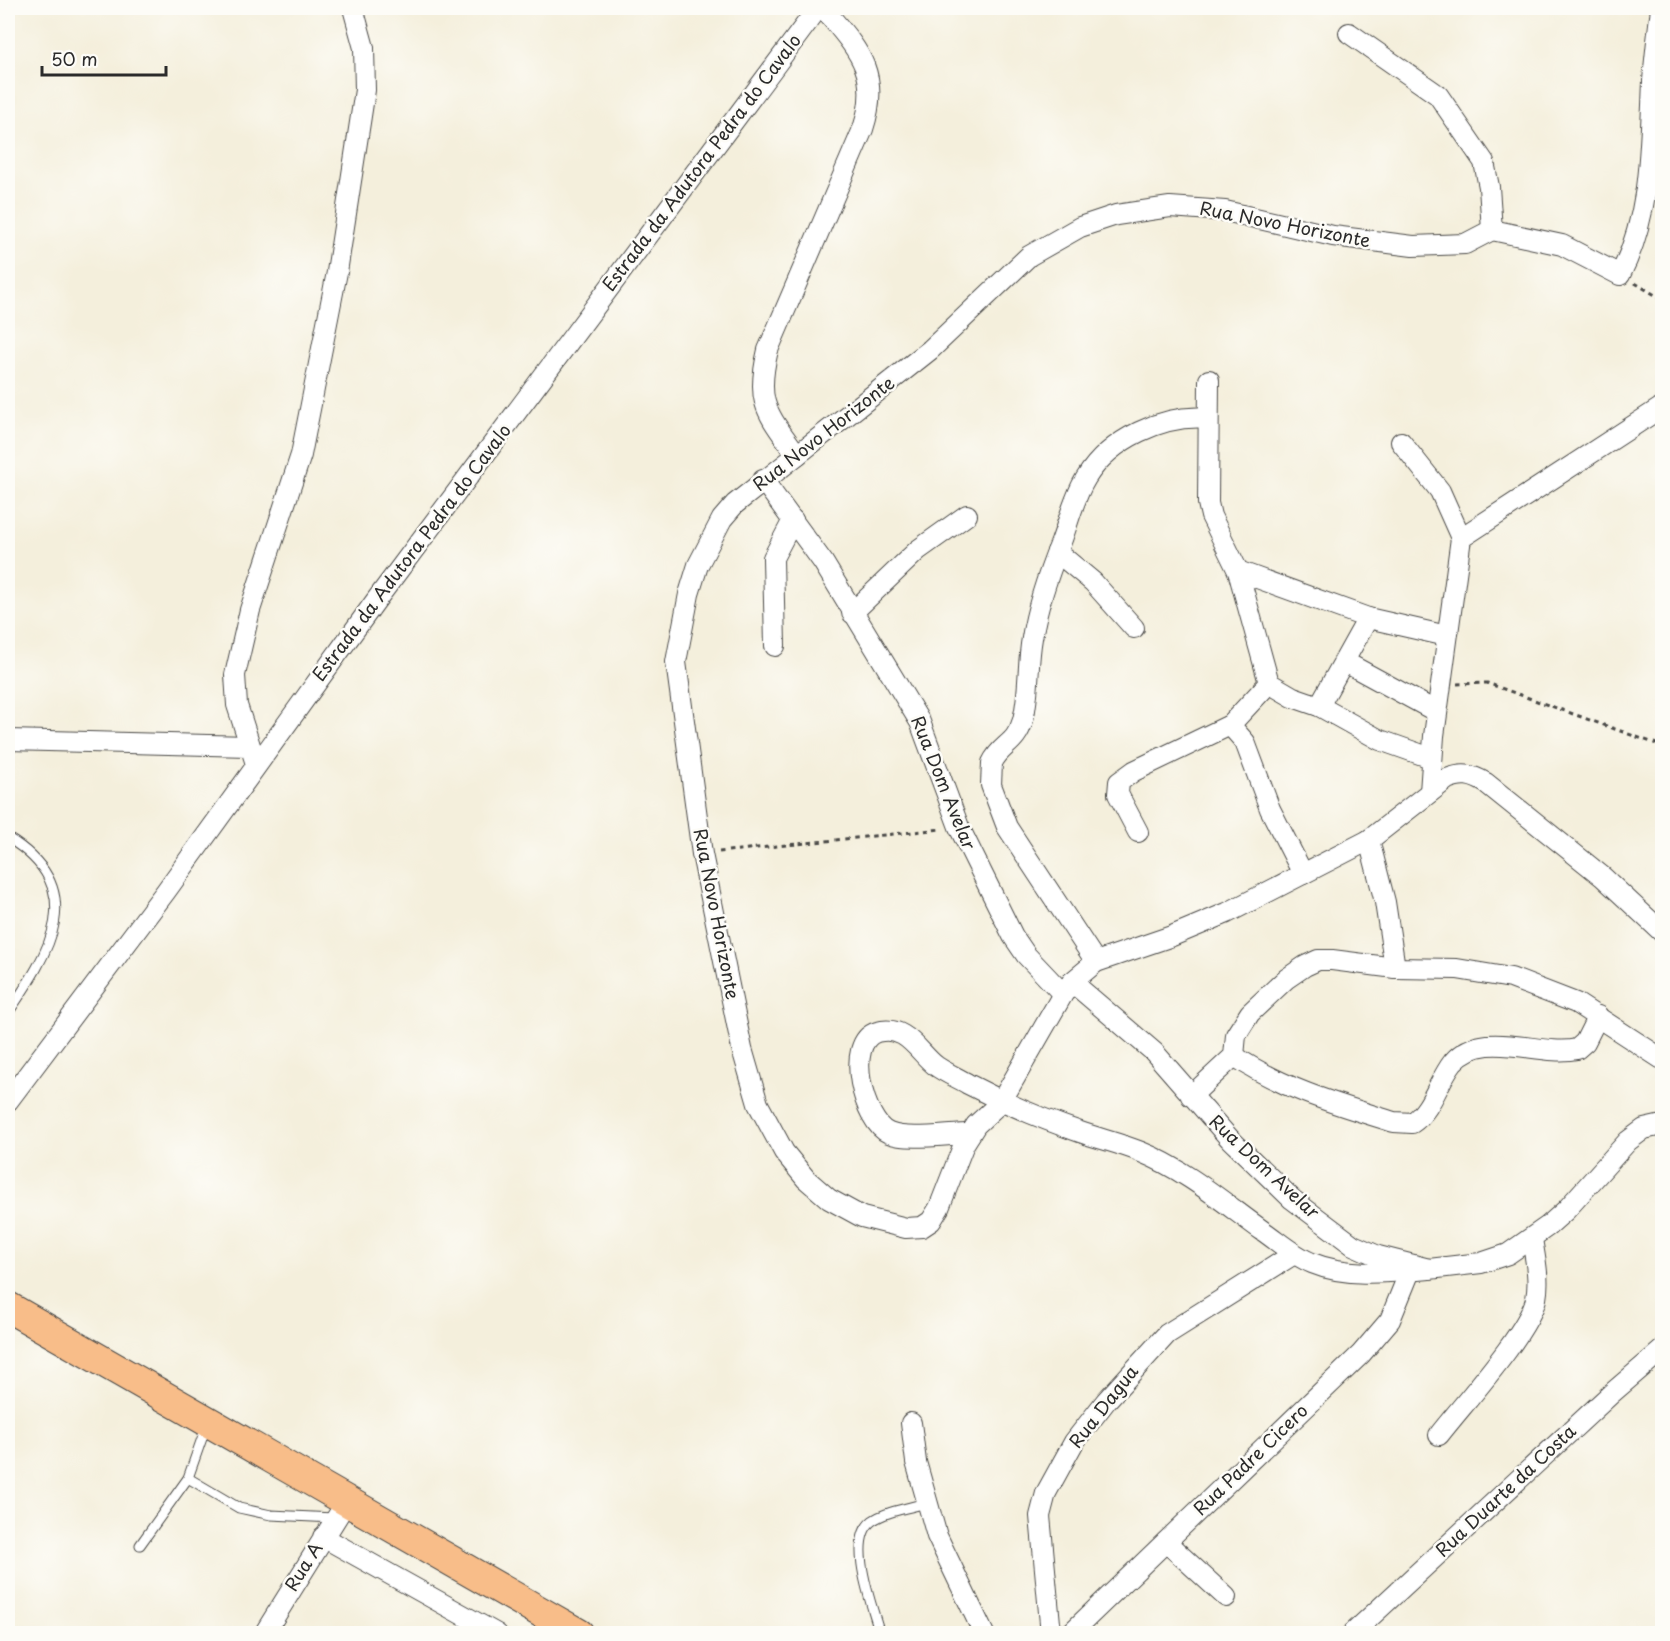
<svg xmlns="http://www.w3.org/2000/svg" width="1670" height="1641" font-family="'Playpen Sans',sans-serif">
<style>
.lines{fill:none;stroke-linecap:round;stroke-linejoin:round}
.service-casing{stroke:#494846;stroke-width:11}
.minor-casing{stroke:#494846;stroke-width:22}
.primary-casing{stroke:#494846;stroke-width:32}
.path{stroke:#494846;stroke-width:3;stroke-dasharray:4.5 4.5;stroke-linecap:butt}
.service{stroke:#fff;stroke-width:9}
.minor{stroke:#fff;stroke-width:20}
.primary{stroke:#f8bd89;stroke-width:30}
.labels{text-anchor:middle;stroke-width:5;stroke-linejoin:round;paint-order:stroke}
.street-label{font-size:18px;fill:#2b2b2b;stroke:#fdfcf7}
</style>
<rect width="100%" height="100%" fill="#fdfcf7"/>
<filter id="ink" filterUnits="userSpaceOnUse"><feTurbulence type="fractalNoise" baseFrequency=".0167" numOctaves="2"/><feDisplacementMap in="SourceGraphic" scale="12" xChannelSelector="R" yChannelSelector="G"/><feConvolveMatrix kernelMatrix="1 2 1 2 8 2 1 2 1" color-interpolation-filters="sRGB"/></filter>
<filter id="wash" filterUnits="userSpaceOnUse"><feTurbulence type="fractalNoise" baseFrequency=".008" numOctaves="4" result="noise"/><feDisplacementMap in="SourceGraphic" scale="24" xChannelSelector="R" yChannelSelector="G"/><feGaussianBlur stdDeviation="1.35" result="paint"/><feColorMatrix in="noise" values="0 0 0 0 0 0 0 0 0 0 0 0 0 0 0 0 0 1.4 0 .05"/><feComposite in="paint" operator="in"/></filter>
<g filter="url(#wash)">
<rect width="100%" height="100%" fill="#f4efdc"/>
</g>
<g filter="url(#ink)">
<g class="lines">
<g class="service-casing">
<g id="service">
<path d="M8,838C91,889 49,953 8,1013"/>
<polyline points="188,1478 239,1508 271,1515 334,1518"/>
<polyline points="140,1545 188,1478 206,1427"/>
<path d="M880,1634C873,1607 846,1541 872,1521C886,1511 909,1508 926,1503"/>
</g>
</g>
<g class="minor-casing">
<g id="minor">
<path d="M1661,8C1658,32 1655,56 1653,81C1650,147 1651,215 1620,275L1562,245L1492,230L1465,244L1413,246L1333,236L1225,211L1170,207L1116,215L1080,227L1029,256L930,350L735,504L722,519L698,565L689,594L676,662L702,854L742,1049L758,1104L784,1152L806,1179L829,1199L862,1217L906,1228L922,1227L931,1221L939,1208L964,1144L976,1125L1001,1102L1063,994L1072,982L1096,962L1172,936L1227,913L1369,840L1447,779C1462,773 1471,774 1486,783L1603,877L1662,932"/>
<polyline points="1349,33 1438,95 1484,162 1489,187 1492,230"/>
<polyline points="1401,442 1440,491 1461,538"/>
<path d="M797,455C767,412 755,404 768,350L863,129C882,72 857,49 823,8"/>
<polyline points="763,480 823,562 920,722 959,827 1013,936 1026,955 1063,994"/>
<polyline points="1057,552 1093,582 1134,628"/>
<polyline points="1238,571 1368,618 1319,706"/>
<polyline points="852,613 918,550 967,515"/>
<polyline points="1368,618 1447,636"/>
<polyline points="775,646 773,558 793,520"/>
<polyline points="1345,662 1437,712"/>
<polyline points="1269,683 1293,697 1319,706 1380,740 1431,758"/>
<polyline points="1230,725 1245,742 1270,809 1303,874"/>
<polyline points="8,740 249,746"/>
<polyline points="256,764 237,705 235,675 250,610 301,455 337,272 365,90 364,48 353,8"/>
<polyline points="1430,792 1434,736 1461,538 1662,407"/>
<polyline points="1138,832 1118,794 1119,782 1134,771 1230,725 1269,683 1238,571 1211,516 1208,503 1209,380"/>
<polyline points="1369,840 1385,902 1395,968"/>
<path d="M1096,962L1007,827L991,785L992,763C1001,744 1016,745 1023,720C1030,692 1027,666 1032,638C1037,606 1049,572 1061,542C1069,521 1074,497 1086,478C1110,439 1163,414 1208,418"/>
<polyline points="1072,982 1154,1052 1230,1139 1292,1199 1353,1245 1378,1256 1429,1269 1481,1263 1508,1254 1548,1226 1566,1210 1628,1141 1644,1129 1662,1125"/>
<path d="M1234,1056C1283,1089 1339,1105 1394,1122L1412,1123C1432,1110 1438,1081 1453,1062C1483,1027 1538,1057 1577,1049L1585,1042L1598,1016"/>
<polyline points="1191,1096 1234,1056 1236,1035 1250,1013 1286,979 1305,966 1318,960 1332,960 1395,968 1457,969 1511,978 1576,1003 1662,1059"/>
<polyline points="8,1101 166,891 377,599 818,8"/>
<path d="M970,1134C949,1134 908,1141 889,1133C864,1123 843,1042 877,1032C906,1024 918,1052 936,1066C946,1073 958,1078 968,1084C1004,1103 1042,1119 1080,1132C1100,1139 1122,1144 1141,1152C1186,1170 1224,1203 1263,1231C1279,1242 1294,1256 1312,1263C1348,1278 1392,1272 1429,1269"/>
<polyline points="911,1423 916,1462 937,1536 984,1634"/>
<path d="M1439,1435C1463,1404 1528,1333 1536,1299C1540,1279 1535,1258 1532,1239"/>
<polyline points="323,1537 497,1634"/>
<polyline points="1166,1542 1226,1597"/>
<polyline points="264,1634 347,1501"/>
<polyline points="1051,1634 1040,1516 1046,1493 1074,1442 1106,1401 1167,1334 1294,1254"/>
<polyline points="1070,1634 1361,1354 1390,1320 1410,1271"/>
<polyline points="1352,1634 1612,1393 1662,1350"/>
</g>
</g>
<g class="primary-casing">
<polyline id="primary" points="8,1307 579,1634"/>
</g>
<g class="path">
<polyline points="1635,283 1662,299"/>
<polyline points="1457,684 1487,683 1662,746"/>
<polyline points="719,852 942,829"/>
</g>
<use href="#service" class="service"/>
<use href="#minor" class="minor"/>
<use href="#primary" class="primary"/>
</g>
</g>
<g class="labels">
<g class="street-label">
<text transform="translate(702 163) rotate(-53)" y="6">Estrada da Adutora Pedra do Cavalo</text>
<text transform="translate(1285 225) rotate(11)" y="6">Rua Novo Horizonte</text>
<text transform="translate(824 434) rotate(-38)" y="6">Rua Novo Horizonte</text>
<text transform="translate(412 553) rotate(-53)" y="6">Estrada da Adutora Pedra do Cavalo</text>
<text transform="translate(943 783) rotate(68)" y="6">Rua Dom Avelar</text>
<text transform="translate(716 914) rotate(79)" y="6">Rua Novo Horizonte</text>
<text transform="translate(1264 1167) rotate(43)" y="6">Rua Dom Avelar</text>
<text transform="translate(1104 1407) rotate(-52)" y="6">Rua Dagua</text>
<text transform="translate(1251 1460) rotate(-44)" y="6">Rua Padre Cicero</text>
<text transform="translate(1506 1491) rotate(-43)" y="6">Rua Duarte da Costa</text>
<text transform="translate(304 1567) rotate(-58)" y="6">Rua A</text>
</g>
</g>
<rect width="1670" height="1641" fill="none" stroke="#fdfcf7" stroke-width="30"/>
<path d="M42 66v9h124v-9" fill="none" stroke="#2b2b2b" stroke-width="3"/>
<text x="51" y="66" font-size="18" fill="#2b2b2b" stroke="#fdfcf7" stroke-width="4.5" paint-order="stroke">50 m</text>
</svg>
